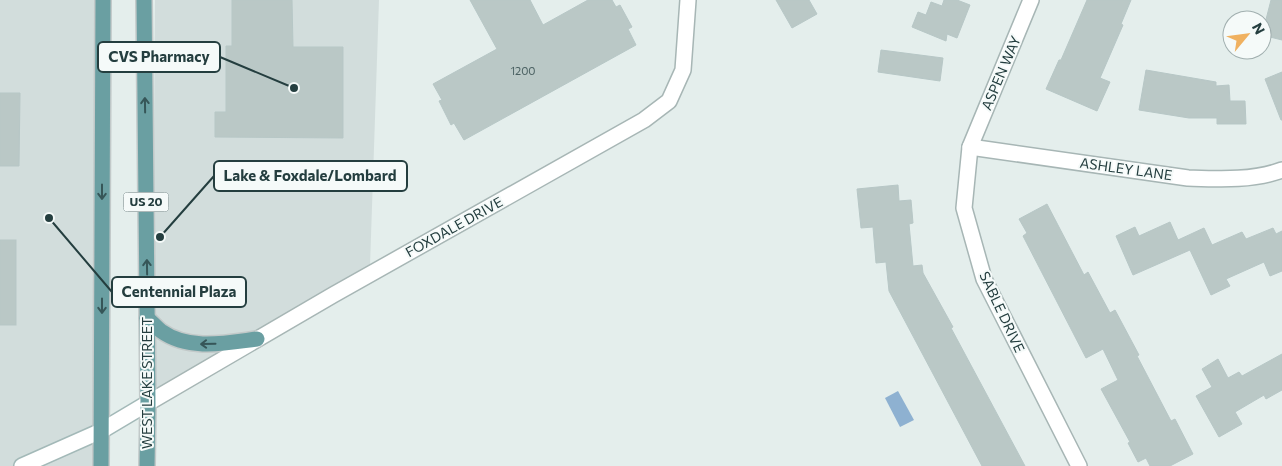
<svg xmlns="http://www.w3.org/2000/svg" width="1282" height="466" font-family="Commissioner,sans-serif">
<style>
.built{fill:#d2dddc}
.water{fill:#8eb1d1}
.building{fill:#bac8c6;stroke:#b7c7c6}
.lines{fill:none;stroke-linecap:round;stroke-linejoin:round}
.street-casing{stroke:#a7b6b5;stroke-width:18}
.secondary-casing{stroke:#a3b9b8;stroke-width:18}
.primary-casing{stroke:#c2c9c9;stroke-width:18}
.street{stroke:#fff;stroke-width:15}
.secondary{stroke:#fff;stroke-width:15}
.primary{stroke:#6a9fa2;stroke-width:15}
.oneway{stroke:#365658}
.labels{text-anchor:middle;stroke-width:4;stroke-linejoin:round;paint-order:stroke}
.number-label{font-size:11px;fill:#4a6061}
.shield{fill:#f5faf9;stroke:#637677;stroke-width:1}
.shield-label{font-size:12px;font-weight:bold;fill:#243e3f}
.street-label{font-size:14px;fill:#243e3f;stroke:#f5faf9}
.leader{fill:none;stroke:#243e3f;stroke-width:2}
.callout-dot{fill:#243e3f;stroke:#f5faf9;stroke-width:2}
.callout{fill:#f5faf9;stroke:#243e3f;stroke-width:2}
.callout-label{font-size:15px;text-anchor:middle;font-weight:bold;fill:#243e3f}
</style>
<rect width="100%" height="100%" fill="#e4eeec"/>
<g class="built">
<rect x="0" y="0" width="98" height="466"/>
<polygon points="155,0 379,0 370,266 152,392"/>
</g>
<polygon class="water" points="898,391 914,420 900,427 885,398"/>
<g class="building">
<polygon points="232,0 292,0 293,47 343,47 343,138 215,137 215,112 226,112 226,46 232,46"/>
<polygon points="470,0 530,0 543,25 588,0 612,0 616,7 620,5 632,27 628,29 636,45 464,140 454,123 451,125 439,101 442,100 433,84 497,49"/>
<polygon points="776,0 809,0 817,14 792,28"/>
<polygon points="944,0 957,0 970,5 957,38 947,34 946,41 912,27 918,12 926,15 931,2 942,6"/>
<polygon points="1087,0 1131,0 1121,24 1123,25 1100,78 1110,82 1097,111 1046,89 1059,60 1061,60"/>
<polygon points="1271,0 1282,0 1282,40 1262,35"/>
<polygon points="881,50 943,58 940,81 878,72"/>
<polygon points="1146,70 1216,82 1216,86 1229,85 1230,101 1245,101 1246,124 1217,124 1217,118 1189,118 1139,110"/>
<polygon points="1282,72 1282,120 1281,120 1265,79"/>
<polygon points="0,93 20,93 19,166 0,166"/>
<polygon points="898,185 899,201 911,200 913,223 909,224 913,266 922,265 923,273 953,327 951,328 1025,466 982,466 889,291 886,262 876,263 873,227 861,228 857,189"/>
<polygon points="1047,204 1084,275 1088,272 1110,313 1115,310 1139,355 1137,356 1171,421 1175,419 1193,454 1170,466 1150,466 1146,458 1138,462 1128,443 1130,442 1101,389 1118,380 1103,349 1086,358 1023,236 1027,233 1019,219"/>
<polygon points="1170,222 1178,240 1204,228 1212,245 1242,232 1246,239 1273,228 1276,234 1282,231 1282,271 1270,276 1264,262 1226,279 1230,286 1211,295 1190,250 1133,275 1116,236 1135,227 1139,236"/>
<rect x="0" y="240" width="16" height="85"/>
<polygon points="1282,354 1282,390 1266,399 1264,395 1235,412 1242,424 1219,437 1196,396 1212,387 1202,369 1218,359 1228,378 1239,372 1242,376"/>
</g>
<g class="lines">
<g class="street-casing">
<g id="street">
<polyline points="1031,0 970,147 964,208 984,279 1079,466"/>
<path d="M970,147L1188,178C1218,179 1253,181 1282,170"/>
<polyline points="148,403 333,295 644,120 669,101 683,70 688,0"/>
</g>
</g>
<g class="secondary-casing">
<polyline id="secondary" points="22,466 101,431 148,403"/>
</g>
<g class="primary-casing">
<g id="primary">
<polyline points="144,0 148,403 147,466"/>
<path d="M147,318C152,322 156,327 161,331C189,351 226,343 257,339"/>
<polyline points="101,466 103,0"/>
</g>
</g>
<use href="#street" class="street"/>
<use href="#secondary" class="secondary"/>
<use href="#primary" class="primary"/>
</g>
<defs><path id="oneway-shaft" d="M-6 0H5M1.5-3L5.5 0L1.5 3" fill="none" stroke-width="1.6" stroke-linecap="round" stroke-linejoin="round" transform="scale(1.25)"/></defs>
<g class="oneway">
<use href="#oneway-shaft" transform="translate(145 105) rotate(-91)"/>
<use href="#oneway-shaft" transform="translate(102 192) rotate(90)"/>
<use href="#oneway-shaft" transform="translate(147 267) rotate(-91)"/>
<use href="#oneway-shaft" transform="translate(102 306) rotate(90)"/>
<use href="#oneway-shaft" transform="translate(208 344) rotate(179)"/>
</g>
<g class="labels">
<g class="number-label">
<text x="523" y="75">1200</text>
</g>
<rect class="shield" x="123.5" y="192.5" width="45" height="19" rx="4"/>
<g class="shield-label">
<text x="146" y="206">US 20</text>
</g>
<g class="street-label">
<text transform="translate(1001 73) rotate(-67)" y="5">ASPEN WAY</text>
<text transform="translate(1126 169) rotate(8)" y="5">ASHLEY LANE</text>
<text transform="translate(454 227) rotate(-29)" y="5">FOXDALE DRIVE</text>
<text transform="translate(1002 312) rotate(65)" y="5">SABLE DRIVE</text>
<text transform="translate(147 383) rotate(-90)" y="5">WEST LAKE STREET</text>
</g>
</g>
<path class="leader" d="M294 88L220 57M160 237L214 176M49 218L112 292"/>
<g class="callout-dot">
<circle cx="294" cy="88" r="5"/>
<circle cx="160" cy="237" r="5"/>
<circle cx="49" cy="218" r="5"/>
</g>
<g class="callout">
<rect x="98" y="42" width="122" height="30" rx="5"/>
<rect x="214" y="161" width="193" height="30" rx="5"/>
<rect x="112" y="277" width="134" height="30" rx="5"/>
</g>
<g class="callout-label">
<text x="159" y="62">CVS Pharmacy</text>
<text x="310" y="181">Lake &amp; Foxdale/Lombard</text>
<text x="179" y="297">Centennial Plaza</text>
</g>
<g transform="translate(1247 35) rotate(61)"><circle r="24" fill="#f5faf9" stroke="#a1afaf"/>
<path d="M0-4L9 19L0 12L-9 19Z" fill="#f0b160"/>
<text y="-8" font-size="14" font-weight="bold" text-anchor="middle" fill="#243e3f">N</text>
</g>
</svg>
